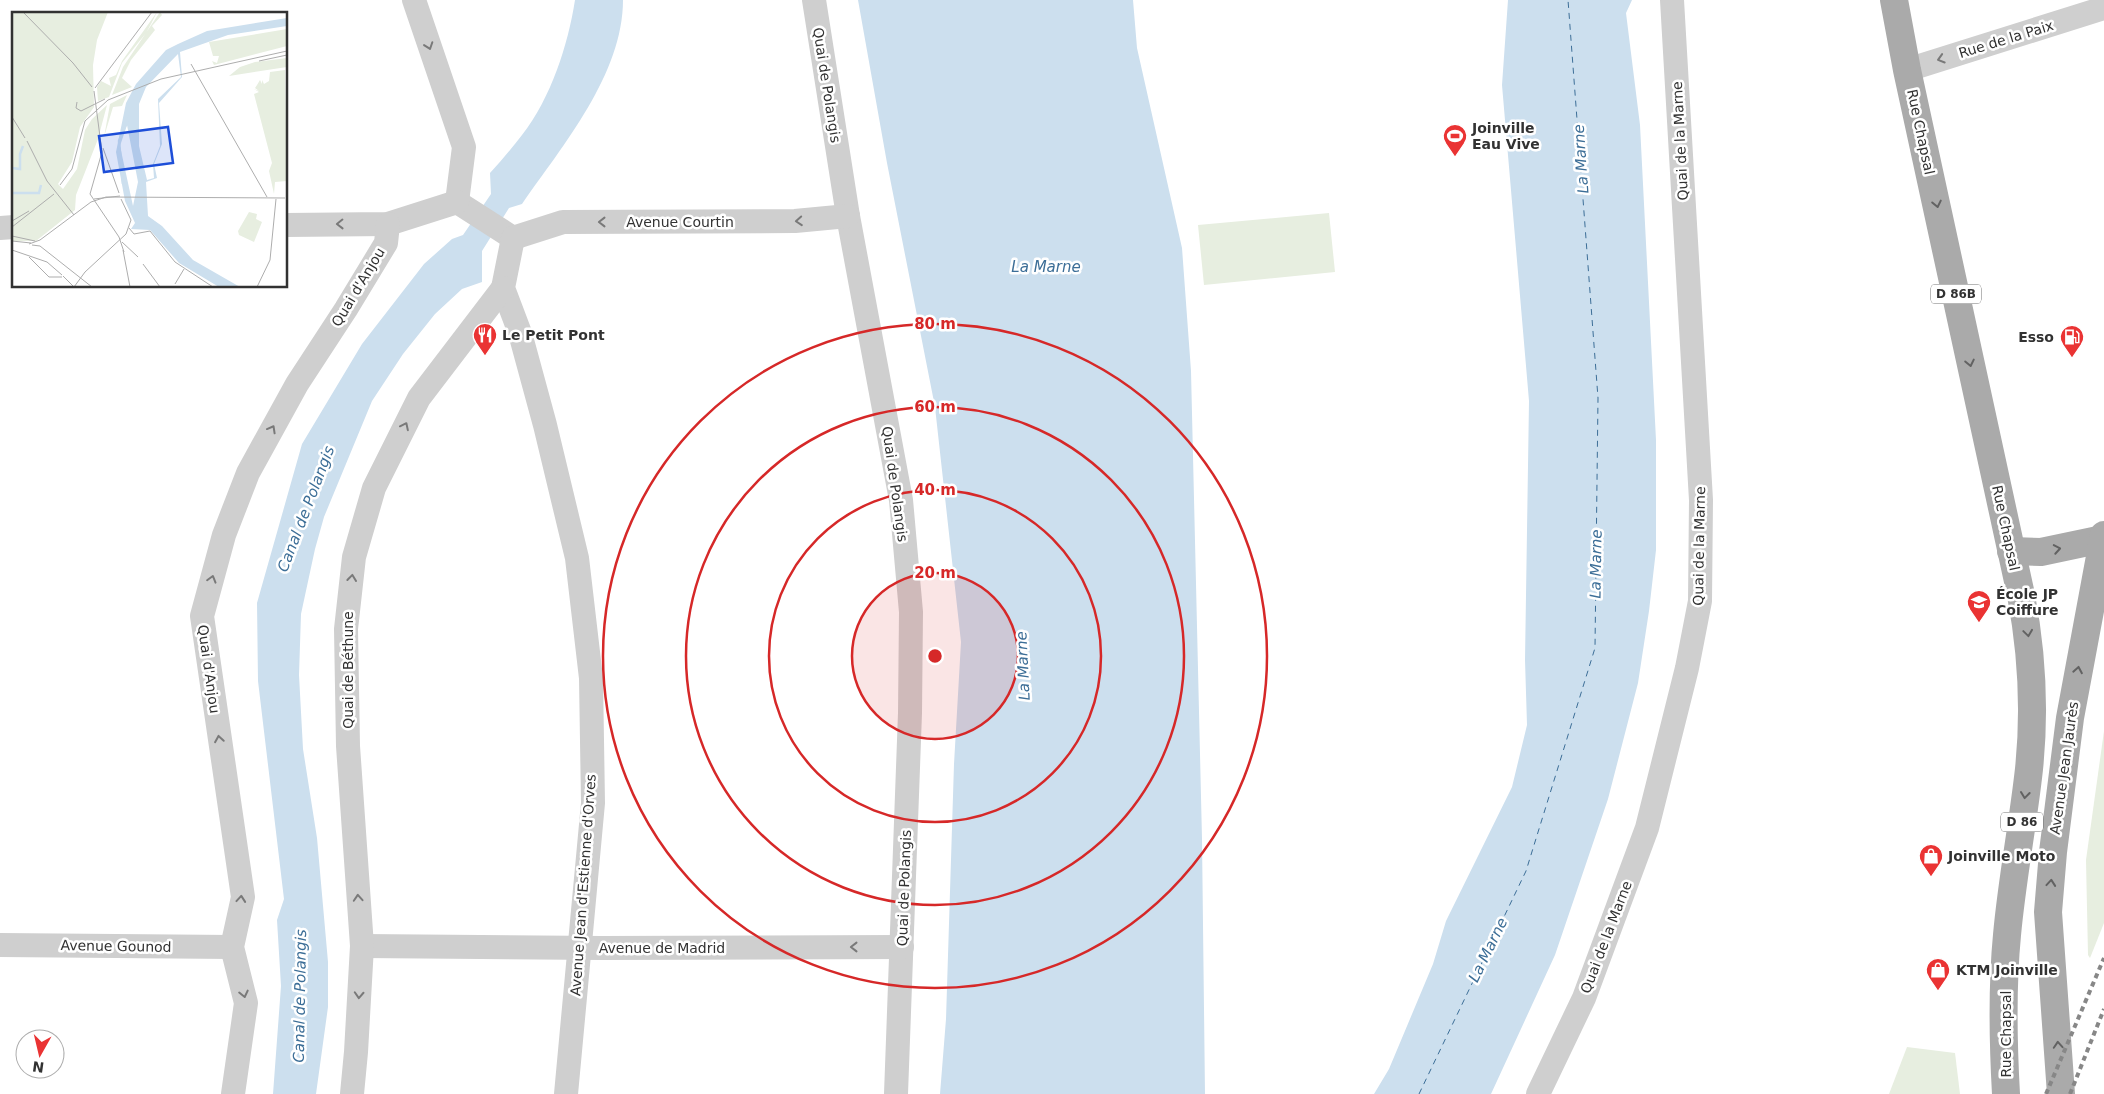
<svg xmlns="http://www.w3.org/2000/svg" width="2104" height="1094" font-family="'DejaVu Sans',sans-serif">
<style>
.green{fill:#e7eee0}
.water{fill:#ccdfee}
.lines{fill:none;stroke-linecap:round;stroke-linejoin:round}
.ferry{stroke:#3c6e97;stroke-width:1;stroke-dasharray:6 5;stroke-linecap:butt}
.minor{stroke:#cfcfcf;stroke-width:24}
.primary{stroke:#aaa;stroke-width:28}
.rail{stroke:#878787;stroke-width:4;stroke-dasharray:5 4;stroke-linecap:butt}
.oneway{stroke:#797979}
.oneway2{stroke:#626262}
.ring{fill:none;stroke:#d62828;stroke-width:2.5}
.labels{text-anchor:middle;stroke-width:5;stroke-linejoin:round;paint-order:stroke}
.shield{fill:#fff;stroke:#707070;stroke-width:1}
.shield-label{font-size:12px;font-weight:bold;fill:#323232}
.street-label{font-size:14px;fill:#323232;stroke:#fff}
.poi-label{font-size:14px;font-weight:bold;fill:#323232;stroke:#fff;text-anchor:start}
.water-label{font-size:15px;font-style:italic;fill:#3c6e97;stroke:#fff}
.inset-river{fill:none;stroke:#ccdfee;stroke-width:2.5}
.inset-road{fill:none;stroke:#adadad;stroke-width:1}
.view{fill:#1d4ed8;fill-opacity:0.15;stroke:#1d4ed8;stroke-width:2.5}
.inset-edge{fill:none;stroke:#323232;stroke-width:2.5}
.centre{fill:#d62828;stroke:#fff;stroke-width:2.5}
.ring-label{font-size:15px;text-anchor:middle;font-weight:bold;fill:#d62828;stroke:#fff;stroke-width:5;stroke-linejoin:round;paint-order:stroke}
</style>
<rect width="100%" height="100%" fill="#fff"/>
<g class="green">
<polygon points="1329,213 1335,272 1204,285 1198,225"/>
<polygon points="2104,731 2104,923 2090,958 2088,955 2086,860"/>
<polygon points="1907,1047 1955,1053 1960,1094 1889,1094"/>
</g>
<g class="water">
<path d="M575,0H623C623,74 563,145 522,204L509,208L482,251V282L462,289L435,314L403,354L372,401L324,517L315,549L301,614L299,675L303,749L317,838L328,962V1007L316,1094H273L281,986L277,920L284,899L258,681L257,603L302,444L362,344L424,264L452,239L463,235L491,194L490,173C501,161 512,148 522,135C551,98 568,45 575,0Z"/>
<polygon points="858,0 1133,0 1137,48 1182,248 1191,371 1202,839 1205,1094 940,1094 946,1019 954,764 961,642 935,407 887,163"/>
<polygon points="1508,0 1632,0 1626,13 1640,125 1656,440 1656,550 1649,611 1638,683 1608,799 1555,955 1491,1094 1374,1094 1389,1069 1433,964 1446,921 1512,787 1527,725 1525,660 1529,401 1502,85"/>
</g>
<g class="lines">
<polyline class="ferry" points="1419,1094 1526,871 1595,648 1598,398 1568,0"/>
<g class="minor">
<polyline points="414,0 464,147 457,202"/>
<polyline points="814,0 848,216 901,500 911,612 910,713 896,1094"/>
<polyline points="1907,70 2104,8"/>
<polyline points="457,202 513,238"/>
<polyline points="286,225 388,224 457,202"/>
<polyline points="0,228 14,227"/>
<polyline points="513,238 503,288 520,333 545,425 577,558 591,678 593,803 566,1094"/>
<polyline points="513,238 563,222 795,221 848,216"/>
<polyline points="0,945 232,947"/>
<polyline points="362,946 601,948 902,947"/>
<polyline points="233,1094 246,1003 232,947 243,897 202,616 224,535 248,473 297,384 346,309 386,243 388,224"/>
<polyline points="352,1094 356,1052 362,946 348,746 346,629 354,557 374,488 419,398 503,288"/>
<polyline points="1538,1094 1584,998 1647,828 1687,668 1700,601 1701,500 1672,0"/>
</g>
<g class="primary">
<path d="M1894,0L1907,70L2021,595C2032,653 2035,711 2029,769C2023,824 2012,879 2007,935C2002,987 2003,1041 2006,1094"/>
<polyline points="2011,551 2041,552 2103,539"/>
<polyline points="2061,1094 2048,912 2053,852 2070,718 2104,535"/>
</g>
<g class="rail">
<polyline points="2046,1094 2104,958"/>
<polyline points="2070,1094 2104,1009"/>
</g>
</g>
<defs><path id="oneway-chevron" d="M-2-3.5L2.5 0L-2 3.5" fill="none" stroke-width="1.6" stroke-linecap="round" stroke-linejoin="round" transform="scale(1.25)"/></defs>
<g class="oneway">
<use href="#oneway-chevron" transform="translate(429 46) rotate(71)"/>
<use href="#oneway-chevron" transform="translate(1941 59) rotate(163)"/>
<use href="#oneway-chevron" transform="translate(799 221) rotate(176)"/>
<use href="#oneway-chevron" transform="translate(602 222) rotate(180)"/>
<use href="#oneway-chevron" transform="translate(340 224) rotate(179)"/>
<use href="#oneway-chevron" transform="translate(405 426) rotate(-64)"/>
<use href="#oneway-chevron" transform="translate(272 429) rotate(-61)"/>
<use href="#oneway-chevron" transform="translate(352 578) rotate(-83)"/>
<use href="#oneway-chevron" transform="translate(212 579) rotate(-74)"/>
<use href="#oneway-chevron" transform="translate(219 739) rotate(-99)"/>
<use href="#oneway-chevron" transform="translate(358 898) rotate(-94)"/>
<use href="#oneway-chevron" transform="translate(241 899) rotate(-85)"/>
<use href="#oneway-chevron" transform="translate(854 947) rotate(180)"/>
<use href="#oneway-chevron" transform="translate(244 994) rotate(77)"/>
<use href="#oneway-chevron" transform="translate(359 995) rotate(93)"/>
</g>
<g class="oneway2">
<use href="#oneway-chevron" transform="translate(1937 204) rotate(78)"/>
<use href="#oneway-chevron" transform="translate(1970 363) rotate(78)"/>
<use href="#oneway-chevron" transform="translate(2057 549) rotate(-10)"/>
<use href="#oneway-chevron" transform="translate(2028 633) rotate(82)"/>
<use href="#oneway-chevron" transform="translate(2078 670) rotate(-80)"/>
<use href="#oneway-chevron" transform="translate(2025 795) rotate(97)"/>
<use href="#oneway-chevron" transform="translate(2051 883) rotate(-85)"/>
<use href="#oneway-chevron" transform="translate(2058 1045) rotate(-94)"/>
</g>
<circle cx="935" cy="656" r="83" fill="#d62828" fill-opacity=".12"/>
<g class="ring">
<circle cx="935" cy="656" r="83"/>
<circle cx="935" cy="656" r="166"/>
<circle cx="935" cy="656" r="249"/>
<circle cx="935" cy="656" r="332"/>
</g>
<defs>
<g id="stadium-pin" transform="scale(1.25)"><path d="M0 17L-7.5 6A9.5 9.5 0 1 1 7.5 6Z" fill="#ea3333" stroke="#fff"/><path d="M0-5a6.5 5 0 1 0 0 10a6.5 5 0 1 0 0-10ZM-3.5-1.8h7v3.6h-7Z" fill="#fff"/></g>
<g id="restaurant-pin" transform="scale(1.25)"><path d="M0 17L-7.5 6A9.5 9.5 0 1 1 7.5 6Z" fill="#ea3333" stroke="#fff"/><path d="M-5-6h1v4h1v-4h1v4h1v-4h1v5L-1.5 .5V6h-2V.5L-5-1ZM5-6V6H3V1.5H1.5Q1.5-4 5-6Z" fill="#fff"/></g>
<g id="fuel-pin" transform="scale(1.25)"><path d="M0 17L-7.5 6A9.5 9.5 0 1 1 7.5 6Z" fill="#ea3333" stroke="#fff"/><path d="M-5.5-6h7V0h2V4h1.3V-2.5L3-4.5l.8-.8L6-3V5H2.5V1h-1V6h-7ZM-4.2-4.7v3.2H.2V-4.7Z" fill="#fff"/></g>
<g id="school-pin" transform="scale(1.25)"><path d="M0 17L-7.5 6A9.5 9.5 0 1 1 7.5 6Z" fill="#ea3333" stroke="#fff"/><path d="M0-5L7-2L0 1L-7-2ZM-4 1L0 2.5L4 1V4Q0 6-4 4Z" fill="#fff"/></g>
<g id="shop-pin" transform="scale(1.25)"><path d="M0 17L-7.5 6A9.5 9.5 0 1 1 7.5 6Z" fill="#ea3333" stroke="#fff"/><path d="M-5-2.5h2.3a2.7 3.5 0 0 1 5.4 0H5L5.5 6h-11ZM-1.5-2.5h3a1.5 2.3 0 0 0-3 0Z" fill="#fff"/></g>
</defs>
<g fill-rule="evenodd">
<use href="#stadium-pin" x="1455" y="136"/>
<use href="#restaurant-pin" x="485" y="335"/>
<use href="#fuel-pin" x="2072" y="337"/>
<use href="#school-pin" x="1979" y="602"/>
<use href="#shop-pin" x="1931" y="856"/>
<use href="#shop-pin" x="1938" y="970"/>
</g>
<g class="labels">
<g class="shield">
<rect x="1931" y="284.5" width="50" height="19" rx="4"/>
<rect x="2001" y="812.5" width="42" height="19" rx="4"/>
</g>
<g class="shield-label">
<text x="1956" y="298">D 86B</text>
<text x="2022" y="826">D 86</text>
</g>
<g class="street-label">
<text transform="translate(2006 39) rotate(-17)" y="5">Rue de la Paix</text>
<text transform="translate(827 85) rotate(81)" y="5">Quai de Polangis</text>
<text transform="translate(1921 132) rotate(78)" y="5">Rue Chapsal</text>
<text transform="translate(1680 141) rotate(-93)" y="5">Quai de la Marne</text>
<text x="680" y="227">Avenue Courtin</text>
<text transform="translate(358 287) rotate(-59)" y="5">Quai d'Anjou</text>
<text transform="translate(895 484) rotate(82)" y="5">Quai de Polangis</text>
<text transform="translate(2006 528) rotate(78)" y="5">Rue Chapsal</text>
<text transform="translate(1699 546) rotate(-89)" y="5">Quai de la Marne</text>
<text transform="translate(209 669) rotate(82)" y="5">Quai d'Anjou</text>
<text transform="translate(348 670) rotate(-90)" y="5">Quai de Béthune</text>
<text transform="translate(2064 768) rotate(-82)" y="5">Avenue Jean Jaurès</text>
<text transform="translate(583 885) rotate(-86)" y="5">Avenue Jean d'Estienne d'Orves</text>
<text transform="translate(904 888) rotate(-88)" y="5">Quai de Polangis</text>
<text transform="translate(1606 937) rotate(-69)" y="5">Quai de la Marne</text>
<text transform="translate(116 946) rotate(1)" y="5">Avenue Gounod</text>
<text x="662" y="953">Avenue de Madrid</text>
<text transform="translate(2006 1034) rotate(-90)" y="5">Rue Chapsal</text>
</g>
<g class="poi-label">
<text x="1472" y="133">Joinville<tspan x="1472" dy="16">Eau Vive</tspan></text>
<text x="502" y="340">Le Petit Pont</text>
<text x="2054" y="342" text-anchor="end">Esso</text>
<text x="1996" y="599">École JP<tspan x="1996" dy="16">Coiffure</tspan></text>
<text x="1948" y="861">Joinville Moto</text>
<text x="1956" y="975">KTM Joinville</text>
</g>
<g class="water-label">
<text transform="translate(1581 159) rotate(-94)" y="5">La Marne</text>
<text x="1046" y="272">La Marne</text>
<text transform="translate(306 509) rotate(-69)" y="5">Canal de Polangis</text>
<text transform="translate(1596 564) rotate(-89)" y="5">La Marne</text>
<text transform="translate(1023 666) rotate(-93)" y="5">La Marne</text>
<text transform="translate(1488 950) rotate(-64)" y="5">La Marne</text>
<text transform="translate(300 996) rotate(-89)" y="5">Canal de Polangis</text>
</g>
</g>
<g transform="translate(12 12)">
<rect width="275" height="275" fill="#fff"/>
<path d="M0,0H96L85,28L81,53L82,95L68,115L60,150L46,172L51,177L65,157L73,118L80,107L95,93L86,127L64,183L63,198L24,229H0ZM145,0L139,12L134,21L110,51L97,85L86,89L85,75L89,69L99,74L97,66L104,63L110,49ZM148,0L150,3L140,14L143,18L119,48L110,66L120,75L100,83L111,55ZM275,17V34L202,53L200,49L205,51L207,44H201L197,30ZM275,46V55L217,64L228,55L243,50ZM273,58L275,169L263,170L262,182L257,159L260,151L242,82L247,80L242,77L247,79L243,76L245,73L249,76L245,73L248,68L250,72V68L252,72L257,69L258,60ZM115,83L110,94L101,95L92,125L98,92ZM237,200L245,202L244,207L250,210L242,230L227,223L226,219Z" fill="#e7eee0"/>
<path d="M275,6V14L216,23L168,40L170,65L147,91L150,132L142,152L145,166L134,170L136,204L150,214L181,248L228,275H207L167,251L138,218L119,217L123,211L113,189L104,140L114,91L124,72L154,38L166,32L195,19ZM166,42L169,65L146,87L148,134L141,152L142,166L135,168L127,134V92L134,75ZM115,113L126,170L121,194L108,134Z" fill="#ccdfee" fill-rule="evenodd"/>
<path class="inset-river" d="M0,156L8,157V142L11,134M111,172L107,129L121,96L126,93M0,181H27L29,173"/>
<path class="inset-road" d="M11,0L61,51L80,75M247,49L275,43M179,52L255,185M83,76L140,0M82,79L90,140L78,182L107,225L112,240M65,90L64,96L69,99L93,87M0,105L13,126M15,129L35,169L62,203M91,136L107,181M48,173L60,157L73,109L96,88L149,67L275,39M82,187L108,184M0,209L17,199M0,215L42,182M117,216L122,222L138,219L163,250L201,275M0,224L23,229M0,229L19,231M110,230L126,245M17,232L28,228L79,190L94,185L273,186M20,233L28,234L80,275M0,238L35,250L50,263M111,238L118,275M17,245L37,265H50M131,252L148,275M51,264L62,275M163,272L172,257M62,275L73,260L114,222L119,208L109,187M245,275L258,248L264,187"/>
<path class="view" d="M156,115L161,151L92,160L87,124Z"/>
<rect width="275" height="275" class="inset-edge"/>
</g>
<circle cx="935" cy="656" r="8" class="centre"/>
<g class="ring-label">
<text x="935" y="329">80 m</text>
<text x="935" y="412">60 m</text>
<text x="935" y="495">40 m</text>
<text x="935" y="578">20 m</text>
</g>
<g transform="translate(40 1054) rotate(188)"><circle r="24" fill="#ffffff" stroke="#adadad"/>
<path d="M0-4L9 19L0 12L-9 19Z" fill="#ea3333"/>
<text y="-8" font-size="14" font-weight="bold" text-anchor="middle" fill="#323232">N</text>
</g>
</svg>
